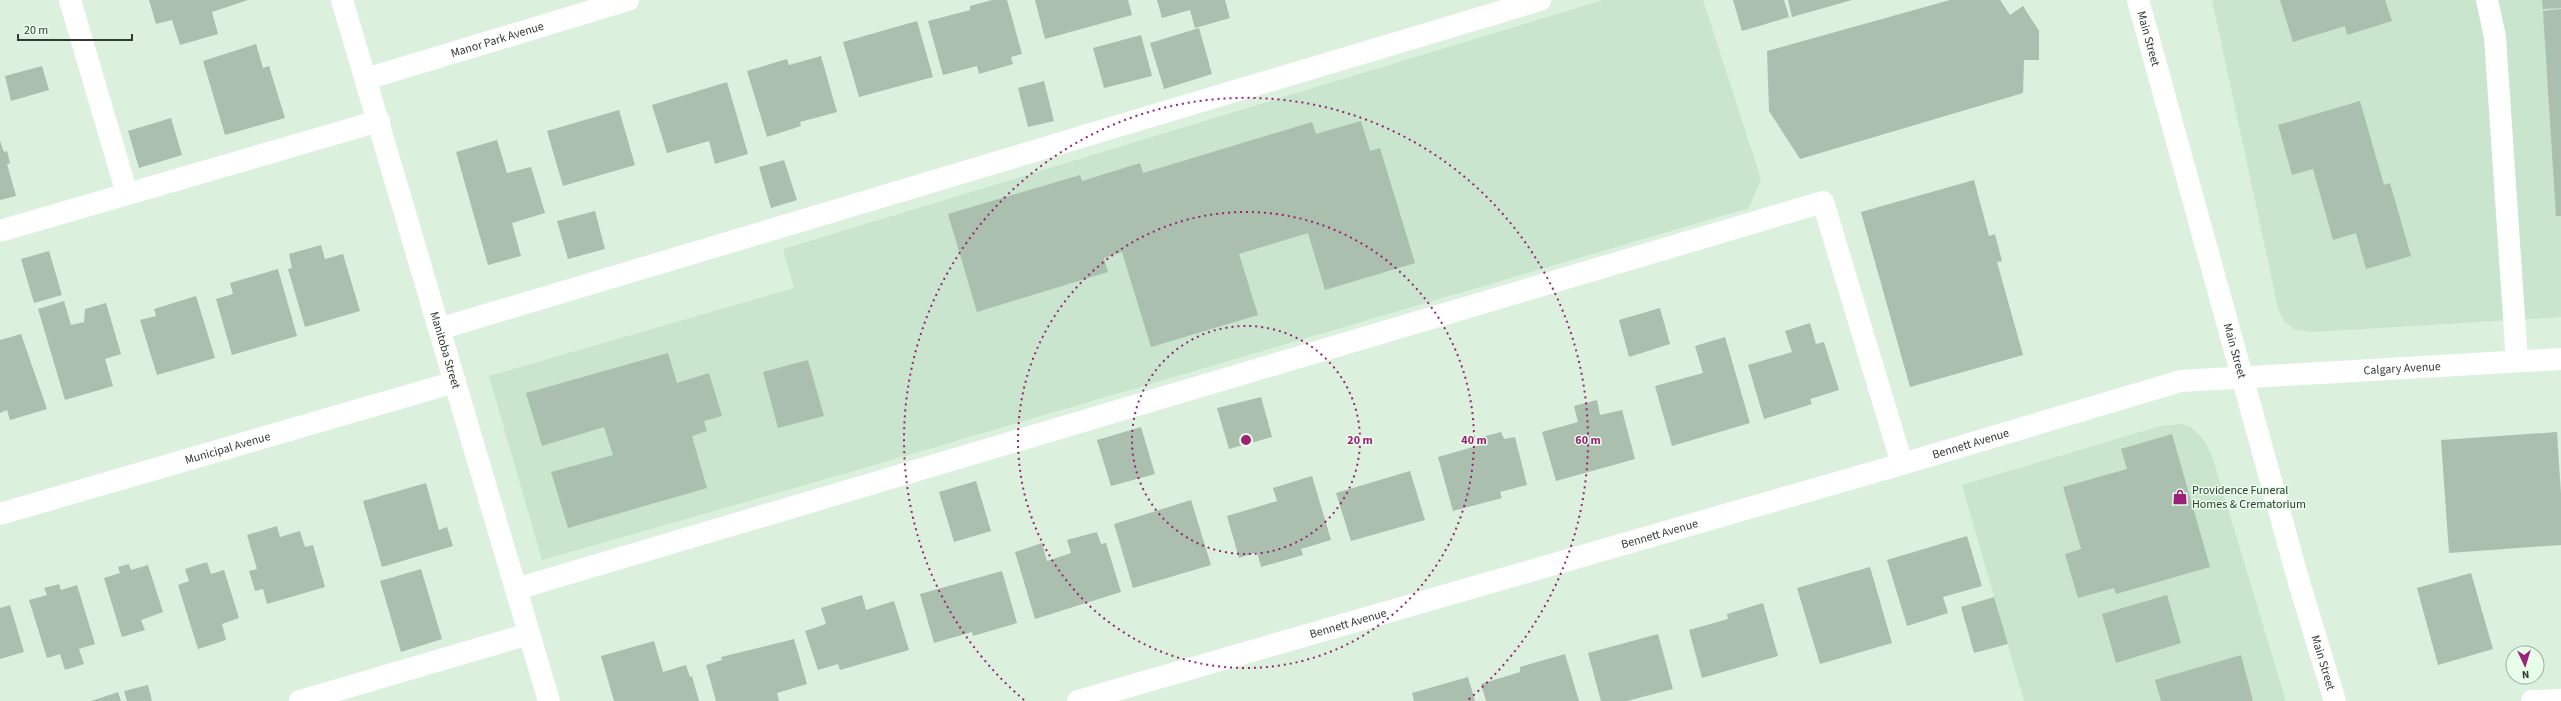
<svg xmlns="http://www.w3.org/2000/svg" width="2561" height="701" font-family="'Source Sans 3',sans-serif">
<style>
.built{fill:#c9e5ce}
.building{fill:#aabfad}
.lines{fill:none;stroke-linecap:round;stroke-linejoin:round}
.minor{stroke:#fff;stroke-width:22}
.major{stroke:#fff;stroke-width:22}
.ring{fill:none;stroke:#9c2178;stroke-width:2;stroke-dasharray:2 4}
.labels{text-anchor:middle;stroke-width:3;stroke-linejoin:round;paint-order:stroke}
.street-label{font-size:12px;fill:#323a33;stroke:#e8feeb}
.poi-label{font-size:12px;fill:#323a33;stroke:#e8feeb;text-anchor:start}
.centre{fill:#9c2178;stroke:#e8feeb;stroke-width:2}
.ring-label{font-size:12px;text-anchor:middle;font-weight:bold;fill:#9c2178;stroke:#e8feeb;stroke-width:3;stroke-linejoin:round;paint-order:stroke}
</style>
<rect width="100%" height="100%" fill="#dbf1de"/>
<g class="built">
<polygon points="1603,0 1703,0 1761,179 1749,208 847,473 542,560 489,376 794,288 783,249"/>
<polygon points="2212,0 2561,0 2561,317 2313,332 2295,330 2283,320 2278,308"/>
<polygon points="2181,424 2189,426 2201,436 2211,453 2286,701 2024,701 1962,485 2160,426"/>
</g>
<g class="building">
<polygon points="149,0 248,0 212,12 218,34 180,45 172,20 156,24"/>
<polygon points="992,0 1007,0 1022,54 1011,57 1013,64 979,74 977,66 943,75 928,21 970,10 970,6"/>
<polygon points="1035,0 1128,0 1132,15 1045,39"/>
<polygon points="1157,0 1225,0 1230,18 1195,28 1190,10 1162,18"/>
<polygon points="1733,0 1784,0 1789,17 1742,31"/>
<polygon points="1788,0 1852,0 1792,17"/>
<polygon points="1950,0 2000,0 2010,15 2023,6 2039,31 2039,60 2024,60 2023,93 1800,159 1769,111 1767,51"/>
<polygon points="2280,0 2385,0 2392,21 2347,35 2345,26 2293,42"/>
<polygon points="2542,0 2561,0 2561,8 2543,9"/>
<polygon points="2561,9 2561,216 2556,216 2543,11"/>
<polygon points="917,21 933,77 859,97 843,42"/>
<polygon points="1199,28 1212,74 1164,89 1150,43"/>
<polygon points="1141,35 1152,76 1104,88 1093,48"/>
<polygon points="256,44 263,68 269,66 285,118 225,135 203,61"/>
<polygon points="821,56 837,112 800,122 801,126 767,137 747,71 787,59 789,65"/>
<polygon points="42,66 49,90 11,101 5,76"/>
<polygon points="1044,81 1054,121 1028,127 1018,88"/>
<polygon points="727,82 748,154 715,164 709,141 667,153 652,105"/>
<polygon points="2360,101 2384,185 2390,183 2411,256 2366,269 2356,233 2333,240 2313,169 2292,175 2278,125"/>
<polygon points="619,110 635,165 563,186 547,131"/>
<polygon points="171,118 182,155 139,168 128,131"/>
<polygon points="1361,121 1370,151 1380,148 1415,263 1325,290 1308,233 1239,254 1258,315 1151,347 1122,252 1104,258 1108,272 977,312 948,214 1080,175 1082,181 1140,163 1143,173 1312,122 1316,134"/>
<polygon points="497,140 507,173 531,167 545,213 512,223 521,256 488,265 456,152"/>
<polygon points="0,141 4,152 7,151 10,163 7,164 16,196 0,200"/>
<polygon points="784,160 797,200 771,208 759,167"/>
<polygon points="1974,180 1989,236 1995,234 2002,261 1997,262 2023,355 1910,387 1861,212"/>
<polygon points="595,211 605,249 568,259 557,221"/>
<polygon points="321,245 325,259 343,254 360,311 305,327 288,269 292,268 289,254"/>
<polygon points="49,251 62,295 34,303 21,259"/>
<polygon points="278,269 297,336 232,355 216,299 233,294 230,283"/>
<polygon points="196,296 215,358 157,375 140,320 156,316 154,309"/>
<polygon points="64,301 71,325 84,322 85,309 106,303 121,354 105,359 113,386 65,400 38,309"/>
<polygon points="1660,308 1670,344 1629,357 1619,320"/>
<polygon points="1810,323 1816,344 1824,342 1839,390 1810,399 1812,404 1764,419 1748,365 1792,352 1785,331"/>
<polygon points="21,334 47,409 10,420 7,410 0,413 0,340"/>
<polygon points="1725,337 1750,423 1672,446 1655,386 1703,373 1695,346"/>
<polygon points="668,353 677,383 709,373 722,416 704,421 707,431 692,436 707,488 568,528 551,472 613,455 604,427 542,446 526,393"/>
<polygon points="808,360 824,416 778,428 763,372"/>
<polygon points="1261,397 1272,437 1229,449 1217,408"/>
<polygon points="1597,400 1600,415 1622,410 1635,459 1556,481 1542,432 1578,422 1574,406"/>
<polygon points="1141,427 1155,474 1111,486 1097,440"/>
<polygon points="1501,432 1504,439 1515,437 1527,485 1500,492 1502,498 1453,511 1438,457 1480,445 1478,438"/>
<polygon points="2557,432 2561,494 2561,545 2449,553 2441,440"/>
<polygon points="2172,434 2210,567 2116,594 2114,588 2078,598 2065,554 2081,549 2063,487 2127,469 2121,449"/>
<polygon points="1410,471 1425,520 1351,541 1336,493"/>
<polygon points="1312,476 1331,540 1301,549 1303,555 1261,567 1257,552 1239,558 1227,516 1277,501 1273,488"/>
<polygon points="976,481 991,531 954,542 939,492"/>
<polygon points="426,483 439,530 447,527 453,546 382,567 363,501"/>
<polygon points="1191,500 1211,565 1133,588 1114,524"/>
<polygon points="277,526 280,537 300,531 305,547 313,545 325,587 267,604 263,589 255,591 249,571 257,569 247,535"/>
<polygon points="1097,532 1101,544 1106,543 1121,592 1035,619 1015,552 1042,543 1047,561 1071,553 1067,540"/>
<polygon points="1967,536 1982,586 1943,597 1948,613 1907,626 1887,560"/>
<polygon points="207,562 211,574 224,570 239,618 222,624 226,640 198,649 178,585 189,581 185,569"/>
<polygon points="129,564 131,570 148,565 163,612 141,620 145,630 122,637 104,578 120,573 118,567"/>
<polygon points="1870,567 1892,643 1820,664 1797,588"/>
<polygon points="421,569 442,639 401,652 380,581"/>
<polygon points="1002,571 1017,623 973,636 972,632 934,643 920,594"/>
<polygon points="2471,573 2493,649 2438,665 2417,588"/>
<polygon points="59,584 61,590 77,585 95,644 79,649 84,664 65,670 60,654 47,658 29,600 47,595 44,588"/>
<polygon points="862,595 866,610 894,601 909,650 840,670 838,664 818,670 805,631 826,624 821,608"/>
<polygon points="2167,595 2181,643 2116,663 2102,614"/>
<polygon points="1994,597 2008,644 1974,653 1961,607"/>
<polygon points="1763,603 1778,656 1702,678 1689,630 1728,619 1727,614"/>
<polygon points="10,605 24,652 0,659 0,608"/>
<polygon points="1658,634 1673,689 1627,701 1601,701 1588,653"/>
<polygon points="794,639 807,684 777,693 779,701 716,701 706,665 722,660 721,657"/>
<polygon points="654,641 663,672 686,665 690,677 692,676 699,701 614,701 601,656"/>
<polygon points="1565,654 1579,701 1486,701 1481,684 1520,672 1520,667"/>
<polygon points="2241,655 2253,701 2161,701 2155,680"/>
<polygon points="1468,677 1475,701 1414,701 1412,693"/>
<polygon points="148,685 152,701 127,701 124,691"/>
<polygon points="118,692 121,701 91,701"/>
</g>
<g class="lines">
<g class="minor">
<polyline points="70,0 127,194"/>
<path id="s1" d="M342,0L549,701"/>
<polyline points="2487,0 2495,37 2517,361"/>
<path id="s2" d="M366,79L628,0"/>
<polyline points="0,231 379,121"/>
<polyline points="439,329 1540,0"/>
<path id="s3" d="M0,514L455,382"/>
<polyline points="516,589 1823,202 1902,464"/>
<polyline points="300,701 529,634"/>
<path id="s4" d="M1078,701L1902,464L2181,381L2561,359"/>
<polyline points="2532,701 2561,700"/>
</g>
<path class="major" id="s5" d="M2138,0L2300,586L2335,701"/>
</g>
<g class="ring">
<circle cx="1246" cy="440" r="114"/>
<circle cx="1246" cy="440" r="228"/>
<path d="M1024 700A342 342 0 1 1 1468 700"/>
</g>
<defs>
<g id="shop-bare" transform="scale(1.2)"><path d="M-5-2.5h2.3a2.7 3.5 0 0 1 5.4 0H5L5.5 6h-11ZM-1.5-2.5h3a1.5 2.3 0 0 0-3 0Z" fill="#9c2178" stroke="#e8feeb" stroke-width="2.5" paint-order="stroke"/></g>
</defs>
<g fill-rule="evenodd">
<use href="#shop-bare" x="2180" y="497"/>
</g>
<g class="labels">
<g class="street-label">
<text dy="4" stroke="none"><textPath href="#s5" startOffset="40">Main Street</textPath></text>
<text dy="4" stroke="none"><textPath href="#s2" startOffset="137">Manor Park Avenue</textPath></text>
<text dy="4" stroke="none"><textPath href="#s1" startOffset="365">Manitoba Street</textPath></text>
<text dy="4" stroke="none"><textPath href="#s5" startOffset="364">Main Street</textPath></text>
<text dy="4" stroke="none"><textPath href="#s4" startOffset="1370">Calgary Avenue</textPath></text>
<text dy="4" stroke="none"><textPath href="#s4" startOffset="929">Bennett Avenue</textPath></text>
<text dy="4" stroke="none"><textPath href="#s3" startOffset="237">Municipal Avenue</textPath></text>
<text dy="4" stroke="none"><textPath href="#s4" startOffset="605">Bennett Avenue</textPath></text>
<text dy="4" stroke="none"><textPath href="#s4" startOffset="281">Bennett Avenue</textPath></text>
<text dy="4" stroke="none"><textPath href="#s5" startOffset="688">Main Street</textPath></text>
</g>
<g class="poi-label">
<text x="2192" y="494">Providence Funeral<tspan x="2192" dy="14">Homes &amp; Crematorium</tspan></text>
</g>
</g>
<circle cx="1246" cy="440" r="6" class="centre"/>
<g class="ring-label">
<text x="1360" y="444">20 m</text>
<text x="1474" y="444">40 m</text>
<text x="1588" y="444">60 m</text>
</g>
<g transform="translate(2525 665) rotate(176)"><circle r="19" fill="#e8feeb" stroke="#9fb0a1"/>
<path d="M0-3L7 15L0 10L-7 15Z" fill="#9c2178"/>
<text y="-6" font-size="11" font-weight="bold" text-anchor="middle" fill="#323a33">N</text>
</g>
<path d="M18 34v6h114v-6" fill="none" stroke="#323a33" stroke-width="2"/>
<text x="24" y="34" font-size="12" fill="#323a33" stroke="#e8feeb" stroke-width="3" paint-order="stroke">20 m</text>
</svg>
